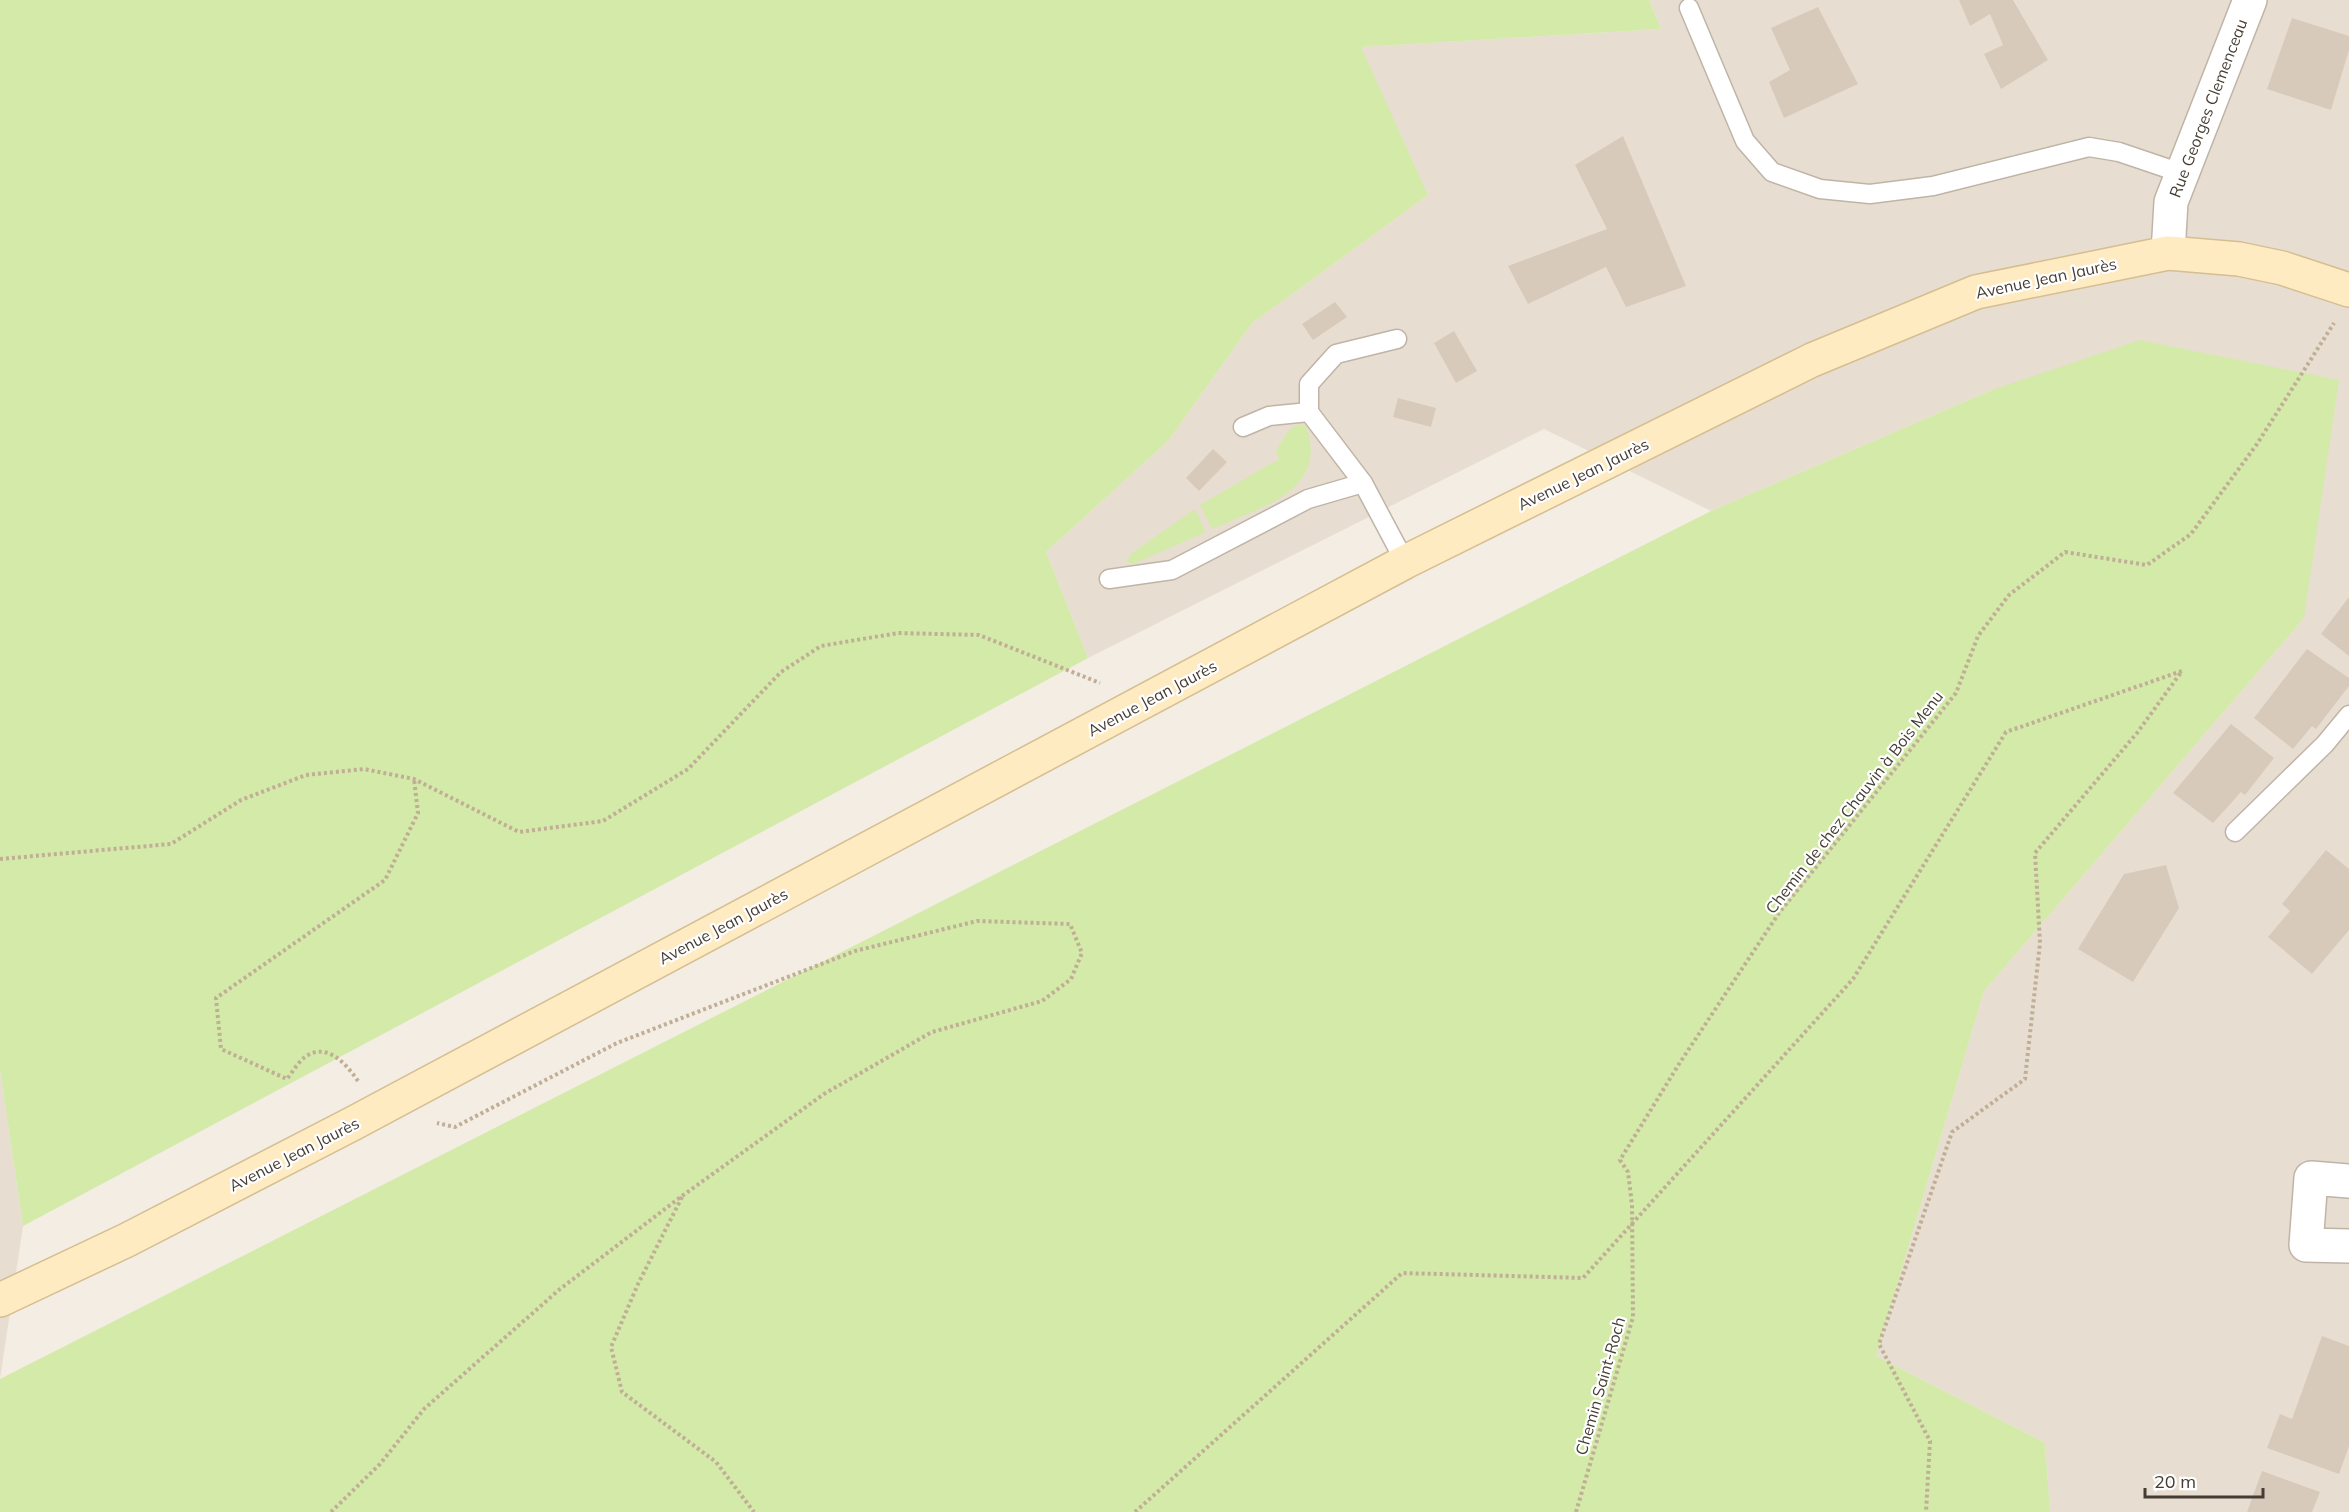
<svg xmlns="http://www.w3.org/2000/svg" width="2349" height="1512" font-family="Mulish,sans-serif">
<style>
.residential{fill:#e7ded1}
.green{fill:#d3eaa9}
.building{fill:#d8cabb}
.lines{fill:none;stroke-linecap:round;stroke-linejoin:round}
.service-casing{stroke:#bfb4a6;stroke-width:21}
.minor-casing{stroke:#bfb4a6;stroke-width:36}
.secondary-casing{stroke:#d5be90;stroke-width:36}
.path{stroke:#c1ae96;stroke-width:4;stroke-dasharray:3 3;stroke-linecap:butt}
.service{stroke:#fff;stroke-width:18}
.minor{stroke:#fff;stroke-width:33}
.secondary{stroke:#ffebc2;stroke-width:33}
.labels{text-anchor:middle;stroke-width:4.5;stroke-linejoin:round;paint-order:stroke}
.street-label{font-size:16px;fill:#453d33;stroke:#fff}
</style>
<rect width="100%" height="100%" fill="#f3ede4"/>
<g class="residential">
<polygon points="1649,0 2349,0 2349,1512 2050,1512 2045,1443 1876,1356 1984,991 2304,618 1992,390 1711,511 1544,429 1088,658 1046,552 1168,441 1252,323 1428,195 1360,47 1661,29"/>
<polygon points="0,1070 23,1226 0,1379"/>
</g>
<g class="green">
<polygon points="0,0 1649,0 1661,29 1361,47 1428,195 1252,323 1168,441 1046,552 1088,658 23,1226 0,1070"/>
<polygon points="2140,340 2339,380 2304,618 1984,991 1876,1356 2045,1443 2050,1512 0,1512 0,1379 1711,511 1992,390"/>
<path d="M1299,424L1306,426C1330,492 1258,508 1212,529L1200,505L1279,459L1276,450L1289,430Z"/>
<polygon points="1195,509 1206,532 1133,564 1126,562 1132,553"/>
</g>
<g class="building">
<polygon points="1959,0 2013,0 2048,60 2001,89 1984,54 2003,45 1990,14 1970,26"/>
<polygon points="1818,7 1858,84 1784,118 1769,82 1790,70 1771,28"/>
<polygon points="2292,18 2349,36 2349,50 2331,110 2267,89"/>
<polygon points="1623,136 1686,286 1626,307 1606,267 1528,304 1508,266 1607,229 1575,165"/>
<polygon points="1335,302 1347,317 1313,340 1302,324"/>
<polygon points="1454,331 1477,371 1456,383 1434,343"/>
<polygon points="1398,398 1436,408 1431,427 1393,417"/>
<polygon points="1213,449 1227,462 1199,491 1186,478"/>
<polygon points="2349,597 2349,656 2321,634"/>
<polygon points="2307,649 2349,678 2349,686 2316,729 2312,726 2293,749 2254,718"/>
<polygon points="2231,724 2274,758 2245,795 2241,792 2213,823 2173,793"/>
<polygon points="2326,850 2349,869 2349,930 2312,974 2268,937 2290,911 2282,904"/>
<polygon points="2166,865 2179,908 2133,982 2078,949 2124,874"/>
<polygon points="2322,1336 2349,1346 2349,1446 2339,1474 2267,1448 2280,1414 2292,1419"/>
<polygon points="2262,1471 2320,1492 2312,1512 2247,1512"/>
</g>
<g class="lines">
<g class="service-casing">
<g id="service">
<polyline points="1689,8 1745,141 1772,172 1820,189 1870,194 1933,186 2089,147 2119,152 2181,173"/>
<polyline points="1397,339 1336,354 1309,384 1309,412 1363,483 1405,562"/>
<polyline points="1243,427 1269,416 1309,412"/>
<polyline points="1109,579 1172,570 1308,499 1363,483"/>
<polyline points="2235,832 2325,744 2349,715"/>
</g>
</g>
<g class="minor-casing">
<g id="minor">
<polyline points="2168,253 2171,202 2250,0"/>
<polyline points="2349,1181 2311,1178 2306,1245 2349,1246"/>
</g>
</g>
<g class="secondary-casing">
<polyline id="secondary" points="0,1300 127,1240 352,1124 1405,562 1812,360 1976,292 2168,253 2239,259 2282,268 2349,290"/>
</g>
<g class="path">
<polyline points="0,859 171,844 241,800 306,775 364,769 414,779 519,832 603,821 688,769 781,672 821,646 898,633 979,635 1100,683"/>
<path d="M358,1081C347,1065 327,1041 305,1057C298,1062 292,1073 287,1079L221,1049L216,998L385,880L418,813L414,779"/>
<polyline points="682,1197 638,1284 611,1347 622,1392 716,1462 754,1512"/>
<polyline points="331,1512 380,1464 424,1409 560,1289 682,1196 824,1094 932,1032 1042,1001 1071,979 1082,953 1070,924 977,921 855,951 617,1043 455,1127 437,1123"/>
<polyline points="1135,1512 1402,1273 1583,1278 1853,979 2006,732 2182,671 2137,733 2035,853 2040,943 2025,1079 1952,1132 1879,1344 1930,1441 1926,1512"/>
<polyline points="1576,1512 1633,1317 1632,1205 1628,1172 1620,1160 1679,1064 1779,913 1956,693 1978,636 2009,595 2065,552 2147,565 2191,534 2257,444 2334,323"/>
</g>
<use href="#service" class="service"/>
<use href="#minor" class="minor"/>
<use href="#secondary" class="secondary"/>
</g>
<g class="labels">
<g class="street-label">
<text transform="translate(2208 108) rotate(-69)" y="6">Rue Georges Clemenceau</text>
<text transform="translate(2046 278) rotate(-12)" y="6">Avenue Jean Jaurès</text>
<text transform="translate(1583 474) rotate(-26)" y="6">Avenue Jean Jaurès</text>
<text transform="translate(1152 698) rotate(-28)" y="6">Avenue Jean Jaurès</text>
<text transform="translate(1854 802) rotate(-52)" y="6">Chemin de chez Chauvin à Bois Menu</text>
<text transform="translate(723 926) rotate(-28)" y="6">Avenue Jean Jaurès</text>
<text transform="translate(294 1154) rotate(-27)" y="6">Avenue Jean Jaurès</text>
<text transform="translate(1600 1386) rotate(-74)" y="6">Chemin Saint-Roch</text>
</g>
</g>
<path d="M2145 1488v9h118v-9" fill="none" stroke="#453d33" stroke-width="3"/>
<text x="2154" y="1488" font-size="18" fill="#453d33" stroke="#ffffff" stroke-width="4.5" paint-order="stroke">20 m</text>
</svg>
